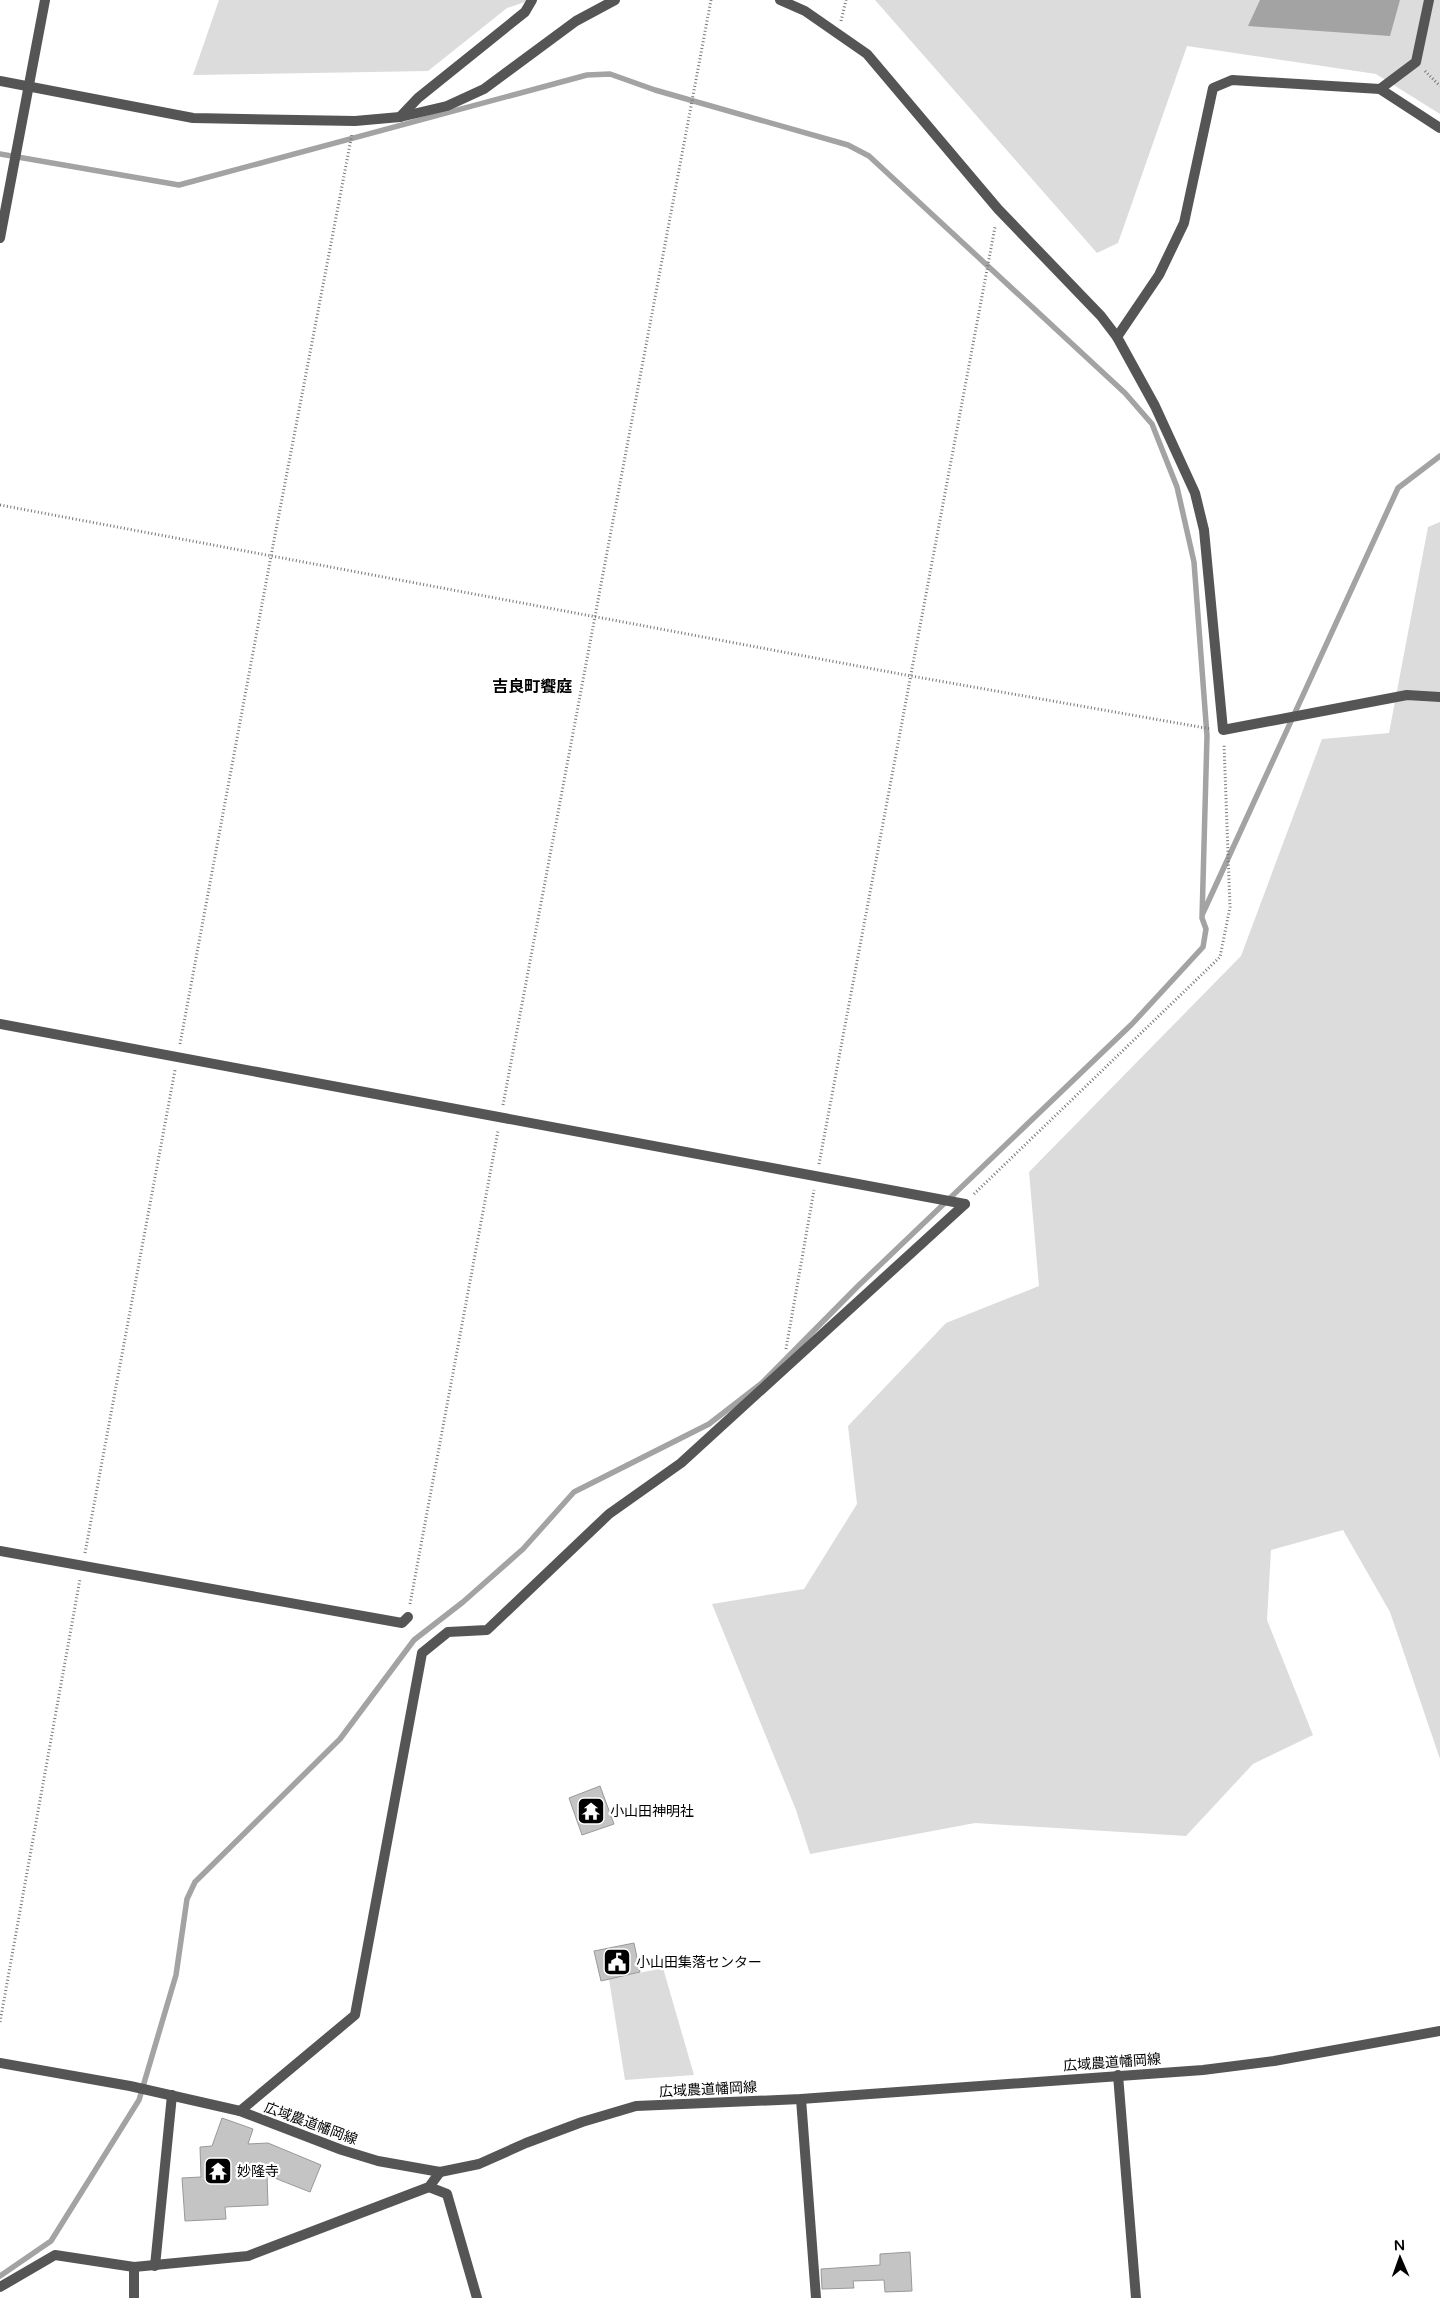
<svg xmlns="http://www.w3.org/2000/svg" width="1440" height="2298" font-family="'Varela Round','Noto Sans JP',sans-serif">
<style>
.green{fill:#dcdcdc}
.water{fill:#a3a3a3}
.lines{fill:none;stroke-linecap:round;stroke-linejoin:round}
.stream{stroke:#a3a3a3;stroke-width:5.5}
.building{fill:#c4c4c4;stroke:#999}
.path{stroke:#777;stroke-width:3;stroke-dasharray:1 2.5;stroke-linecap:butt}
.minor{stroke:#555;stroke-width:10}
.tertiary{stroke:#555;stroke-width:10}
.labels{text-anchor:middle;stroke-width:4.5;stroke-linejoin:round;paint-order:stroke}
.poi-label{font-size:14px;fill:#000;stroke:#fff;text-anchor:start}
.street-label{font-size:14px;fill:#000;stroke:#fff}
.quarter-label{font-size:16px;font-weight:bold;fill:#000;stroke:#fff}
</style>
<rect width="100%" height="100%" fill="#fff"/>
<g class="green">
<polygon points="219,0 531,0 507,8 428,71 193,75"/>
<polygon points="875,0 1440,0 1440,114 1376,74 1187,46 1118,243 1097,253"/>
<polygon points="1440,522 1440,1759 1390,1612 1343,1530 1271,1550 1267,1620 1313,1735 1253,1764 1186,1836 975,1823 810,1854 796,1810 712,1604 804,1589 857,1504 848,1426 946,1323 1039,1286 1029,1172 1241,956 1322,739 1389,733 1428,527"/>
<polygon points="663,1968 694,2075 625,2080 609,1979"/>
</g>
<polygon class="water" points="1260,0 1400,0 1390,36 1248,26"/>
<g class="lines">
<g class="stream">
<polyline points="0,154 179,185 587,75 610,74 655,90 848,145 869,156 1125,393 1152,424 1177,487 1194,562 1207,736 1202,918 1206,929 1203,947 1132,1024 858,1286 762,1383 709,1424 574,1492 523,1549 463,1602 414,1640 340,1739 195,1882 187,1899 176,1975 139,2100 51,2241 0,2276"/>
<polyline points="1203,913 1398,488 1440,456"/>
</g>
</g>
<g class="building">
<polygon points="600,1786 614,1824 582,1835 569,1798"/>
<polygon points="634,1943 640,1972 601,1981 594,1951"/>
<polygon points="222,2118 253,2129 248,2144 268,2143 321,2165 310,2192 267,2175 268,2205 225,2207 226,2219 185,2221 182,2178 201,2177 200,2147 212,2146"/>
<polygon points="910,2252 912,2291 885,2292 884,2280 853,2281 854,2288 822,2289 821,2269 880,2265 880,2254"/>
</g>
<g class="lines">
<g class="path">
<polyline points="841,21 846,0"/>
<polyline points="1425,71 1440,86"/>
<polyline points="0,505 911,676 1211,729"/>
<polyline points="180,1044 271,556 352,134"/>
<polyline points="503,1105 711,0"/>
<polyline points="819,1164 995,227"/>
<polyline points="974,1194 1220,957 1230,907 1224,744"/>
<polyline points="786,1349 814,1190"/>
<polyline points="85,1553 175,1070"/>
<polyline points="410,1604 498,1131"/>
<polyline points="0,2022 80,1579"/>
</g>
<g class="minor">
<polyline points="780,0 805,11 867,54 998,209 1101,316 1117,337 1155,406 1195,493 1204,530 1223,730 1407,695 1440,697"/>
<polyline points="0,81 193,118 355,121 400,117 447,106 484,89 576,21 615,0"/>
<polyline points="1380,89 1416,62 1429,0"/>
<polyline points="400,117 418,98 525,12 532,0"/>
<polyline points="1117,337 1159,275 1184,223 1213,88 1232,80 1380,89 1440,128"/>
<polyline points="0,1024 965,1204"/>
<polyline points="0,1551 402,1623 408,1617"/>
<polyline points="1118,2075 1136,2298"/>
<polyline points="801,2099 816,2298"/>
<polyline points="240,2111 355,2015 422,1653 448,1632 487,1630 609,1514 681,1463 965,1204"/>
<polyline points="429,2187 447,2194 477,2298"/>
<polyline points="155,2266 172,2095"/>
<polyline points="0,2287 55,2255 134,2267 248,2256 429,2187 440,2172"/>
<polyline points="134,2298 134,2267"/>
</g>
<g class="tertiary">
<polyline points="0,238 45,0"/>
<polyline points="0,2063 130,2086 240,2111 342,2150 378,2161 440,2172 479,2164 526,2143 582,2122 636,2106 801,2099 1203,2070 1274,2061 1440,2031"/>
</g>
</g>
<defs>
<g id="temple-square" transform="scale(1.4375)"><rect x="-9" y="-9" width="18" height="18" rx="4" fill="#000" stroke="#fff"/><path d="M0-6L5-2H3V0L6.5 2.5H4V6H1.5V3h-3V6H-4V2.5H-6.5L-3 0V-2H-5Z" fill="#fff"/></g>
<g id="civic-square" transform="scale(1.4375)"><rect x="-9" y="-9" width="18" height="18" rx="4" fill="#000" stroke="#fff"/><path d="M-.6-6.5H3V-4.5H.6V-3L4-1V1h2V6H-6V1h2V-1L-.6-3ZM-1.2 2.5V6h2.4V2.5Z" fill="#fff"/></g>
</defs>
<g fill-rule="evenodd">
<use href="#temple-square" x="591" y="1811"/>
<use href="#civic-square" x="617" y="1962"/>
<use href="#temple-square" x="218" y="2171"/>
</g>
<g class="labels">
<g class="poi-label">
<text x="610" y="1816">小山田神明社</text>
<text x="636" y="1967">小山田集落センター</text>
<text x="237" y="2176">妙隆寺</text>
</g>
<g class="street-label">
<text transform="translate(1112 2062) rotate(-4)" y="5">広域農道幡岡線</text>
<text transform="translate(708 2089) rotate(-3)" y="5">広域農道幡岡線</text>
<text transform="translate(311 2123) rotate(20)" y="5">広域農道幡岡線</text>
</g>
<g class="quarter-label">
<text x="532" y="692">吉良町饗庭</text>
</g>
</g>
<g transform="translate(1400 2258) rotate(358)" stroke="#ffffff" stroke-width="4" paint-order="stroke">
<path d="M0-4L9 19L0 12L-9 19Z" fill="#000000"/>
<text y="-8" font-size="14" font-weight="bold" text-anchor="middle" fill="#000000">N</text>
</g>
</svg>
